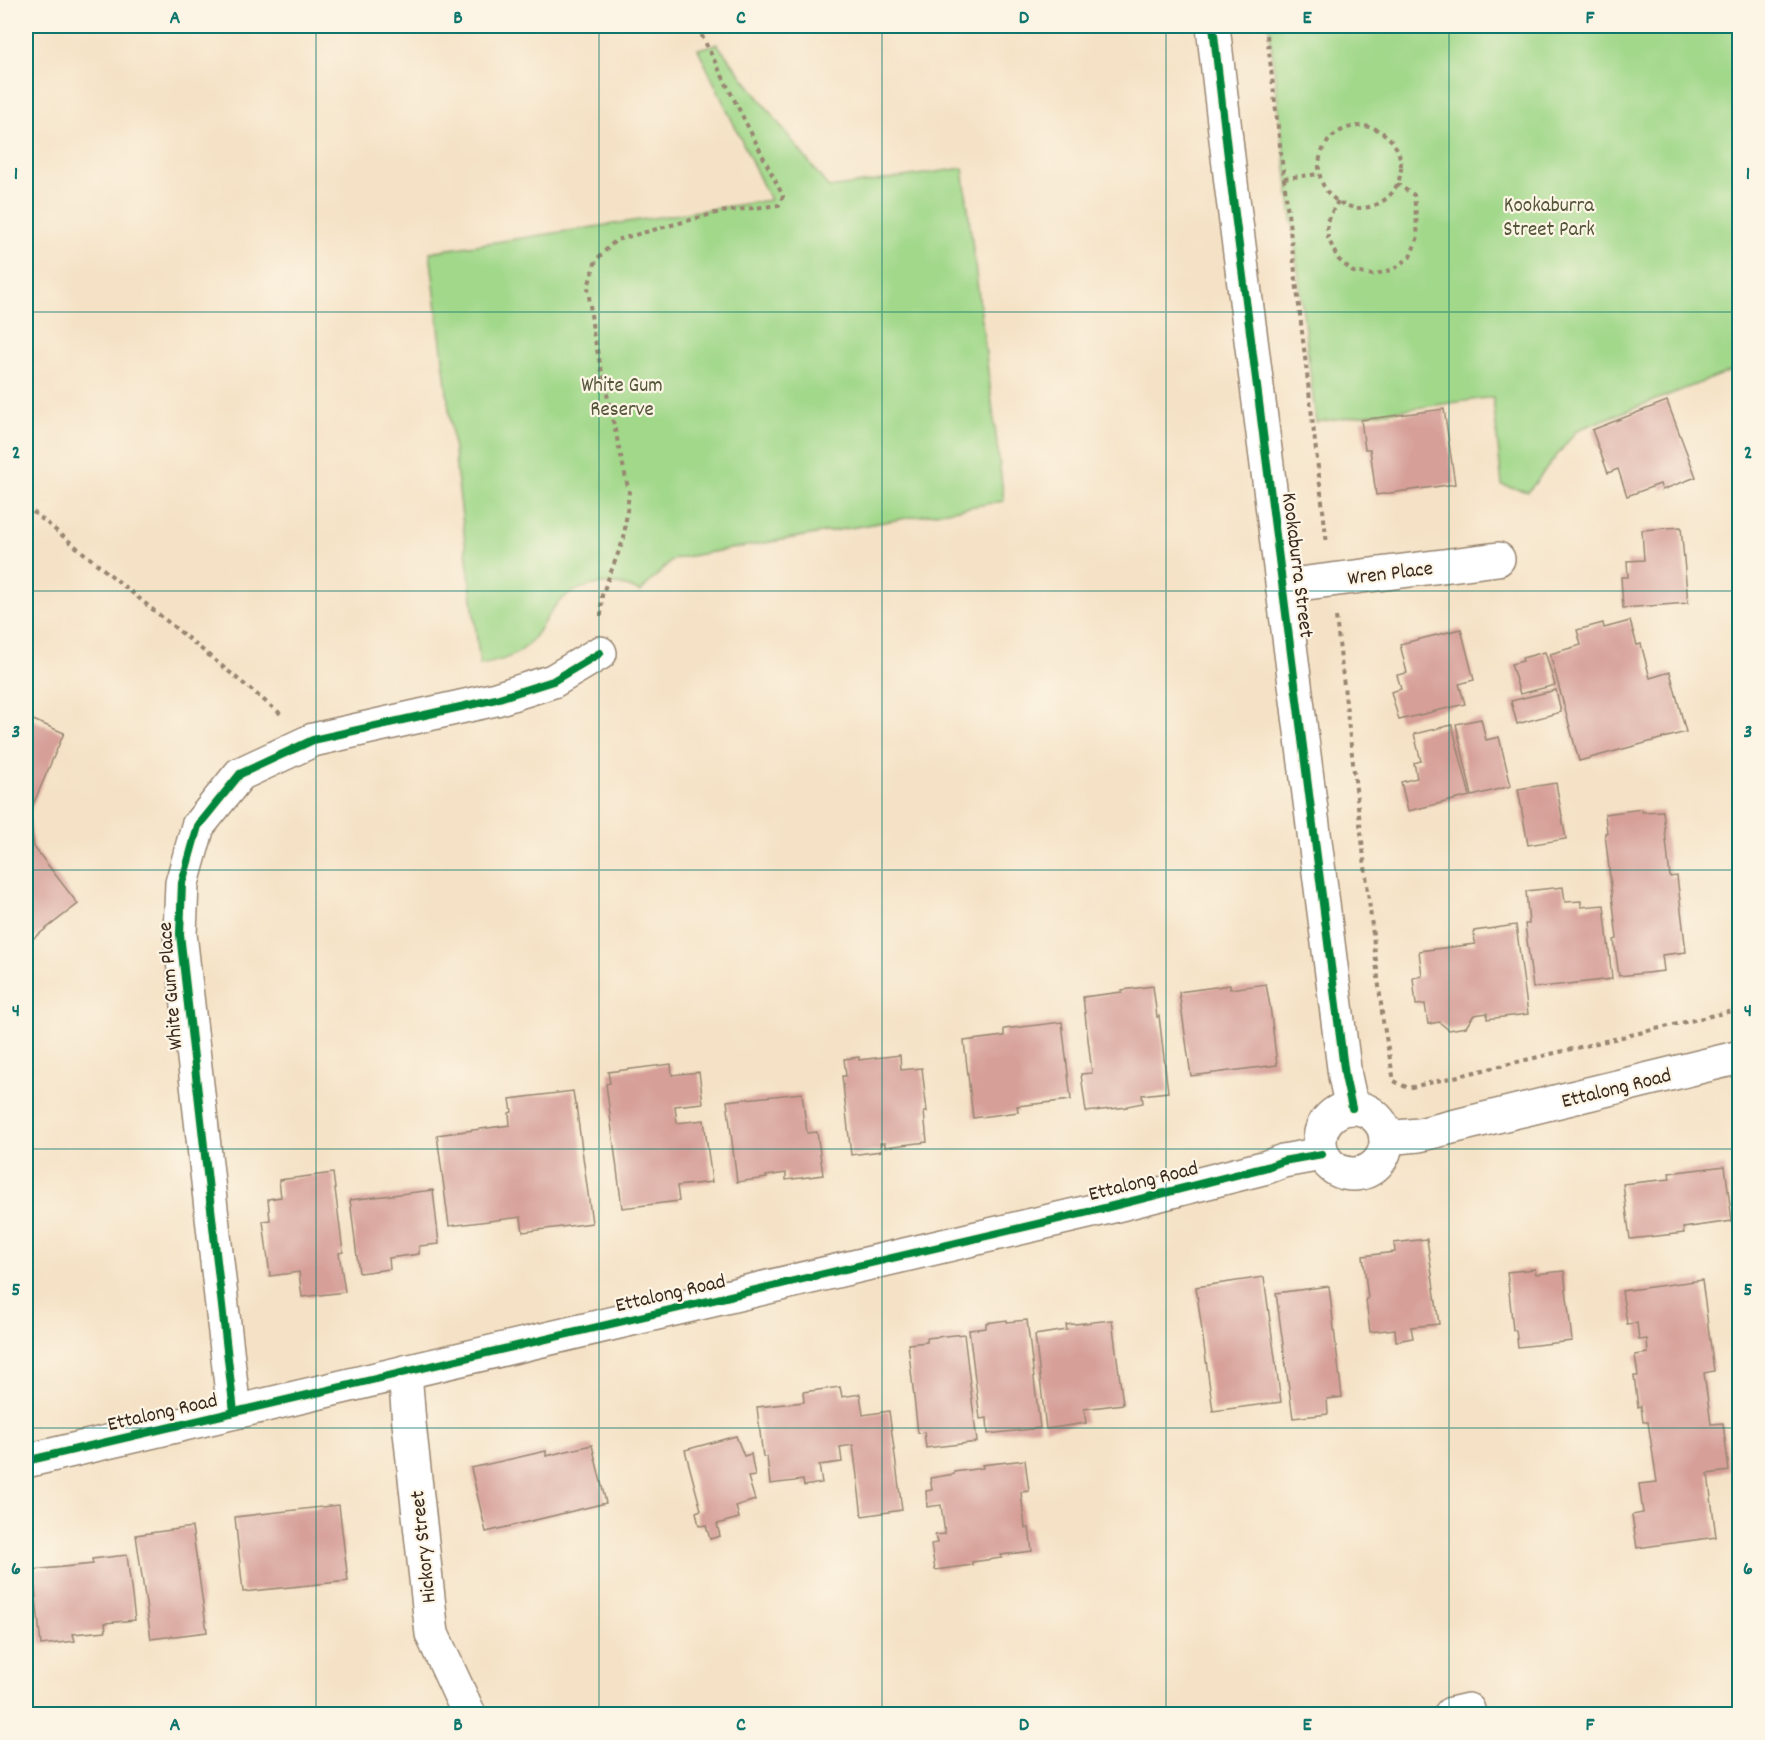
<svg xmlns="http://www.w3.org/2000/svg" width="1765" height="1740" font-family="Dekko,sans-serif">
<style>
.green{fill:#a1d88a;stroke:#6e8154;stroke-width:1.5}
.building{fill:#d69f98}
.lines{fill:none;stroke-linecap:round;stroke-linejoin:round}
.minor-casing{stroke:#988672;stroke-width:36}
.path{stroke:#988672;stroke-width:4;stroke-dasharray:4.5 4.5;stroke-linecap:butt}
.minor{stroke:#fff;stroke-width:33}
.cycleway-casing{stroke:#fcf5e5;stroke-width:11}
.cycleway{stroke:#00873e;stroke-width:8}
.grid{fill:none;stroke:#0f766e;stroke-width:1.5;stroke-opacity:0.55}
.labels{text-anchor:middle;stroke-width:4.5;stroke-linejoin:round;paint-order:stroke}
.park-label{font-size:21px;fill:#545639;stroke:#fcf5e5}
.street-label{font-size:21px;fill:#3b2a1e;stroke:#fcf5e5}
.neatline{fill:none;stroke:#0f766e;stroke-width:2}
.grid-label{font-size:20px;text-anchor:middle;font-weight:bold;fill:#0f766e}
</style>
<rect width="100%" height="100%" fill="#fcf5e5"/>
<filter id="ink" filterUnits="userSpaceOnUse"><feTurbulence type="fractalNoise" baseFrequency=".0167" numOctaves="2"/><feDisplacementMap in="SourceGraphic" scale="12" xChannelSelector="R" yChannelSelector="G"/><feConvolveMatrix kernelMatrix="1 2 1 2 8 2 1 2 1" color-interpolation-filters="sRGB"/></filter>
<filter id="wash" filterUnits="userSpaceOnUse"><feTurbulence type="fractalNoise" baseFrequency=".008" numOctaves="4" result="noise"/><feDisplacementMap in="SourceGraphic" scale="24" xChannelSelector="R" yChannelSelector="G"/><feGaussianBlur stdDeviation="1.35" result="paint"/><feColorMatrix in="noise" values="0 0 0 0 0 0 0 0 0 0 0 0 0 0 0 0 0 1.4 0 .05"/><feComposite in="paint" operator="in"/></filter>
<g filter="url(#wash)">
<rect width="100%" height="100%" fill="#f5e2c6"/>
<g class="green">
<polygon points="1269,26 1739,26 1739,368 1577,430 1528,492 1502,485 1493,397 1316,422"/>
<path d="M717,44L829,188L963,168L1004,501L673,559L640,592C615,577 576,583 556,605C543,620 538,637 523,649C510,659 495,662 480,665L430,252L770,200L698,49Z"/>
</g>
<g id="blocks">
<g class="building">
<polygon points="1667,401 1696,477 1662,490 1660,484 1627,496 1618,469 1608,473 1592,430"/>
<polygon points="1444,409 1455,484 1376,495 1370,449 1365,449 1361,420"/>
<polygon points="1681,527 1688,603 1623,608 1621,577 1628,577 1627,561 1644,560 1642,530"/>
<polygon points="1630,621 1637,645 1641,644 1650,678 1670,672 1686,732 1579,761 1550,654 1581,645 1577,630 1603,623 1604,628"/>
<polygon points="1461,629 1474,680 1459,684 1465,704 1399,720 1391,692 1401,689 1397,675 1407,673 1400,644"/>
<polygon points="1545,652 1555,685 1520,694 1511,664 1523,661 1522,658"/>
<polygon points="1556,690 1561,712 1517,724 1511,701"/>
<polygon points="26,717 64,733 29,814 34,847 78,904 26,944"/>
<polygon points="1481,719 1486,740 1499,737 1511,786 1472,796 1456,724"/>
<polygon points="1452,725 1470,796 1408,811 1401,782 1417,778 1414,763 1421,761 1414,734"/>
<polygon points="1556,783 1566,839 1528,845 1518,789"/>
<polygon points="1642,809 1642,812 1663,811 1670,877 1677,876 1686,952 1662,955 1664,971 1619,976 1614,940 1617,939 1605,833 1607,833 1605,814"/>
<polygon points="1563,887 1565,902 1581,901 1581,907 1604,905 1612,979 1533,988 1525,924 1529,924 1526,891"/>
<polygon points="1516,925 1528,1014 1487,1019 1487,1013 1474,1015 1466,1027 1449,1030 1439,1022 1428,1024 1425,1004 1416,1005 1413,978 1422,976 1419,951 1475,944 1474,931"/>
<polygon points="1266,984 1270,1006 1277,1065 1191,1076 1179,992 1230,985 1230,989"/>
<polygon points="1153,986 1157,1017 1159,1016 1168,1092 1142,1095 1143,1103 1127,1106 1127,1107 1086,1112 1081,1074 1092,1073 1083,997 1122,992 1122,990"/>
<polygon points="1062,1022 1071,1100 1017,1106 1018,1112 973,1118 964,1041 1004,1036 1004,1029"/>
<polygon points="900,1055 901,1070 922,1068 927,1112 924,1112 927,1142 885,1147 885,1143 880,1143 881,1151 851,1155 842,1076 846,1076 844,1059 859,1057 859,1060"/>
<polygon points="671,1064 672,1075 699,1072 703,1103 675,1106 677,1123 704,1120 712,1182 677,1186 679,1201 622,1208 606,1084 610,1083 608,1072"/>
<polygon points="573,1091 575,1105 576,1105 592,1223 523,1232 521,1217 449,1226 437,1135 510,1125 509,1113 512,1112 510,1099"/>
<polygon points="802,1093 807,1133 817,1132 823,1175 786,1180 786,1173 766,1176 767,1178 737,1182 727,1101"/>
<polygon points="1725,1166 1732,1221 1683,1228 1684,1233 1630,1239 1623,1184 1670,1179 1669,1173"/>
<polygon points="333,1173 343,1252 339,1253 345,1292 302,1297 299,1272 270,1276 263,1221 270,1220 268,1199 281,1197 279,1180"/>
<polygon points="433,1190 439,1244 419,1246 419,1254 389,1258 390,1269 359,1273 350,1200"/>
<polygon points="1427,1239 1439,1324 1411,1327 1413,1338 1396,1341 1395,1329 1370,1332 1366,1299 1368,1299 1363,1256 1395,1252 1394,1243"/>
<polygon points="1535,1269 1536,1274 1564,1271 1572,1341 1518,1347 1516,1330 1513,1330 1507,1272"/>
<polygon points="1264,1277 1281,1402 1213,1411 1196,1287"/>
<polygon points="1702,1280 1714,1371 1704,1373 1711,1424 1723,1423 1729,1471 1708,1474 1716,1537 1637,1548 1632,1515 1643,1513 1639,1484 1657,1482 1648,1422 1643,1422 1641,1406 1638,1407 1634,1376 1638,1376 1635,1355 1648,1353 1647,1339 1639,1340 1637,1323 1627,1324 1622,1291"/>
<polygon points="1329,1286 1342,1397 1327,1399 1328,1414 1293,1418 1276,1293"/>
<polygon points="1007,1320 1007,1322 1027,1320 1040,1428 988,1434 987,1418 980,1419 969,1330 986,1328 986,1323"/>
<polygon points="1112,1320 1123,1404 1084,1409 1086,1423 1046,1429 1035,1335 1067,1330 1066,1325"/>
<polygon points="964,1334 977,1442 926,1448 924,1432 918,1433 908,1344 927,1342 927,1338"/>
<polygon points="840,1387 842,1397 860,1394 863,1415 889,1411 902,1510 862,1516 853,1445 840,1447 842,1462 819,1465 822,1483 804,1486 803,1480 770,1484 767,1457 763,1457 757,1407 804,1402 803,1392"/>
<polygon points="736,1436 744,1456 751,1454 755,1476 748,1477 755,1500 736,1506 739,1518 717,1524 720,1536 710,1539 706,1525 699,1526 696,1512 701,1510 685,1450"/>
<polygon points="592,1445 606,1503 486,1532 471,1468 546,1451 546,1456"/>
<polygon points="1025,1460 1029,1491 1021,1492 1025,1528 1029,1528 1032,1551 1001,1555 1002,1558 972,1562 972,1565 935,1570 931,1544 937,1543 935,1535 945,1534 941,1505 927,1507 926,1491 932,1490 930,1478 954,1474 954,1472 983,1468 982,1465"/>
<polygon points="339,1505 348,1581 243,1592 235,1517"/>
<polygon points="192,1527 207,1632 151,1639 136,1535"/>
<polygon points="127,1555 135,1620 105,1623 106,1631 73,1634 75,1641 41,1645 33,1570 93,1564 92,1559"/>
</g>
</g>
</g>
<g filter="url(#ink)">
<use href="#blocks" fill-opacity="0" stroke="#988672" stroke-width="1.5"/>
<g class="lines">
<g class="minor-casing">
<g id="minor">
<polyline points="1213,26 1231,183 1345,1076 1352,1108"/>
<polyline points="1283,586 1498,559"/>
<circle cx="1353" cy="1141" r="33"/>
<polyline points="1386,1138 1419,1135 1740,1057"/>
<polyline points="405,1372 409,1423 432,1634 469,1714"/>
<polyline points="234,1412 180,934 182,883 198,826 240,774 313,740 496,699 553,681 600,653"/>
<polyline points="26,1461 1101,1209 1267,1167 1283,1161 1322,1154"/>
<polyline points="1451,1714 1468,1710 1468,1714"/>
</g>
</g>
<g class="path">
<polyline points="1266,26 1327,544"/>
<circle cx="1360" cy="167" r="41"/>
<polyline points="1284,178 1320,174"/>
<polyline points="1338,201 1327,221 1328,238 1338,259 1353,272 1373,275 1394,269 1410,257 1418,237 1414,195 1397,184"/>
<polyline points="26,506 282,715"/>
<polyline points="601,616 602,595 624,538 629,492 593,332 588,287 596,260 616,240 720,212 779,205 783,196 702,36 703,26"/>
<polyline points="1336,617 1383,1021 1394,1081 1408,1088 1740,1009"/>
</g>
<use href="#minor" class="minor"/>
<g class="cycleway-casing">
<g id="cycleway">
<polyline points="1213,26 1231,183 1345,1076 1352,1108"/>
<polyline points="234,1412 180,934 182,883 198,826 240,774 313,740 496,699 553,681 600,653"/>
<polyline points="26,1461 1101,1209 1267,1167 1283,1161 1322,1154"/>
</g>
</g>
<use href="#cycleway" class="cycleway"/>
</g>
</g>
<path class="grid" d="M316,26V1714M599,26V1714M882,26V1714M1166,26V1714M1449,26V1714M26,312H1740M26,591H1740M26,870H1740M26,1149H1740M26,1428H1740"/>
<g class="labels">
<g class="park-label">
<text x="1549" y="211">Kookaburra<tspan x="1549" dy="24">Street Park</tspan></text>
<text x="622" y="391">White Gum<tspan x="622" dy="24">Reserve</tspan></text>
</g>
<g class="street-label">
<text transform="translate(1299 565) rotate(83)" y="7">Kookaburra Street</text>
<text transform="translate(1390 572) rotate(-7)" y="7">Wren Place</text>
<text transform="translate(169 986) rotate(-95)" y="7">White Gum Place</text>
<text transform="translate(1616 1087) rotate(-14)" y="7">Ettalong Road</text>
<text transform="translate(1143 1180) rotate(-14)" y="7">Ettalong Road</text>
<text transform="translate(670 1292) rotate(-13)" y="7">Ettalong Road</text>
<text transform="translate(162 1411) rotate(-13)" y="7">Ettalong Road</text>
<text transform="translate(422 1547) rotate(-96)" y="7">Hickory Street</text>
</g>
</g>
<rect width="1765" height="1740" fill="none" stroke="#fcf5e5" stroke-width="66"/>
<rect x="33" y="33" width="1699" height="1674" class="neatline"/>
<g class="grid-label">
<text x="175" y="23">A</text>
<text x="458" y="23">B</text>
<text x="741" y="23">C</text>
<text x="1024" y="23">D</text>
<text x="1307" y="23">E</text>
<text x="1590" y="23">F</text>
<text x="16" y="179">1</text>
<text x="1748" y="179">1</text>
<text x="16" y="458">2</text>
<text x="1748" y="458">2</text>
<text x="16" y="737">3</text>
<text x="1748" y="737">3</text>
<text x="16" y="1016">4</text>
<text x="1748" y="1016">4</text>
<text x="16" y="1295">5</text>
<text x="1748" y="1295">5</text>
<text x="16" y="1574">6</text>
<text x="1748" y="1574">6</text>
<text x="175" y="1730">A</text>
<text x="458" y="1730">B</text>
<text x="741" y="1730">C</text>
<text x="1024" y="1730">D</text>
<text x="1307" y="1730">E</text>
<text x="1590" y="1730">F</text>
</g>
</svg>
